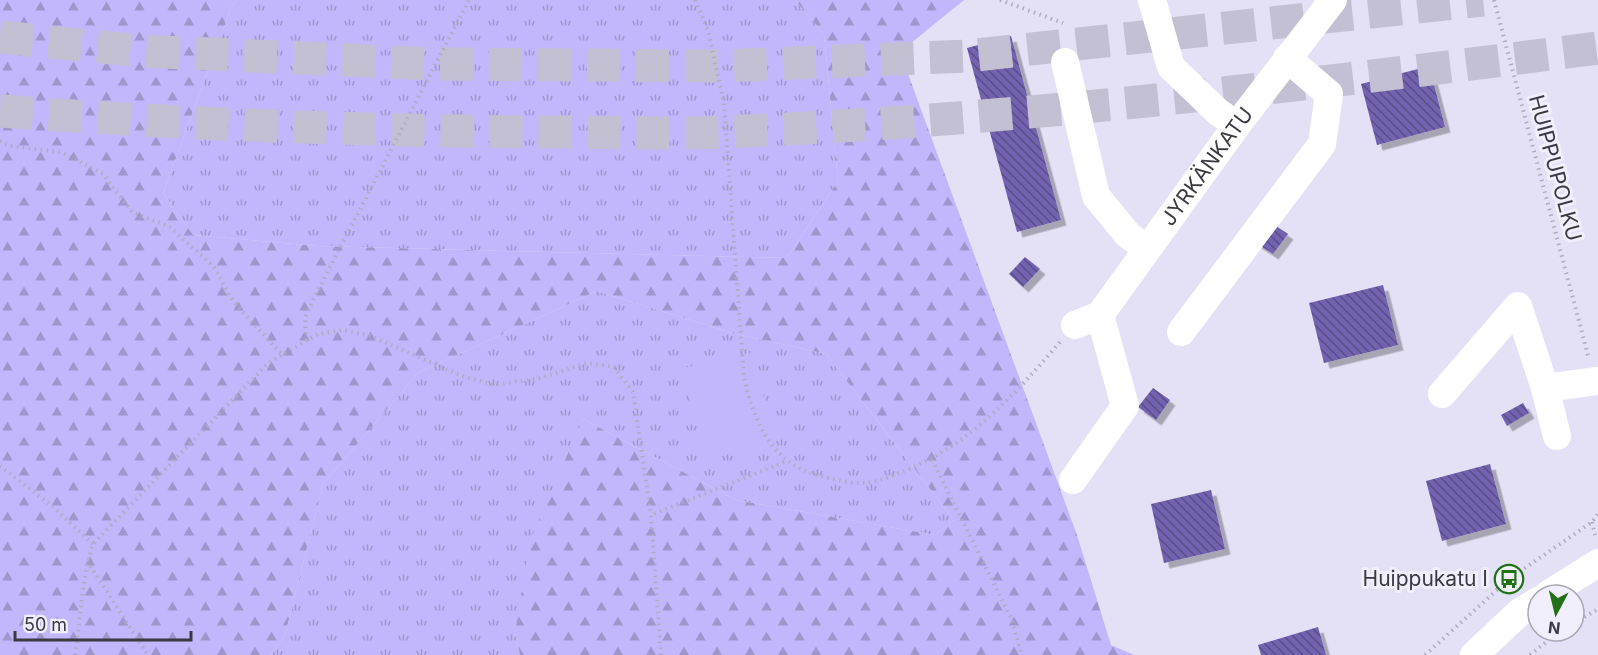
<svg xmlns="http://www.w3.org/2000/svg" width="1598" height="655" font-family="Inter,sans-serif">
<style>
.grass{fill:url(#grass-tufts)}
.forest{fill:url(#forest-firs)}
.green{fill:#c2b7fc}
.building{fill:url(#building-back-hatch);filter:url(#shadow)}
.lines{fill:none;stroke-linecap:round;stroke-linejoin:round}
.highway-tunnel{stroke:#c2c0d2;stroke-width:33;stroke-dasharray:33 16;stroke-linecap:butt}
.path{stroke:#afacbd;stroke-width:4;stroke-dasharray:1.5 4.5;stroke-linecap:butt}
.minor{stroke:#fff;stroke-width:28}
.labels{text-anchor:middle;stroke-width:6;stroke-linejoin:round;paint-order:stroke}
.street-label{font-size:21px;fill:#3b3a42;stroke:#f1effc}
.poi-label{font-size:21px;fill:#3b3a42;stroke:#f1effc;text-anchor:end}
</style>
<defs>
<pattern id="grass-tufts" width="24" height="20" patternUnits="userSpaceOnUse" patternTransform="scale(1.5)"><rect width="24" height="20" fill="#c2b7fc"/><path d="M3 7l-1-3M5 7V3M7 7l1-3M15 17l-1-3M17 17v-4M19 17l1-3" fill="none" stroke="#9f96ce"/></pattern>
<pattern id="forest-firs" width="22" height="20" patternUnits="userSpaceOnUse" patternTransform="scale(1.5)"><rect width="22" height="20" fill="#c2b7fc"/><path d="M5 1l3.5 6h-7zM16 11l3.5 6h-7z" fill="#9f96ce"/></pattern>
<pattern id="building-back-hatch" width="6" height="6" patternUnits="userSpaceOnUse" patternTransform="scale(1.5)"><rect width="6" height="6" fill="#7262af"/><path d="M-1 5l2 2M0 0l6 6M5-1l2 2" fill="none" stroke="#5a4e88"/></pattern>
<filter id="shadow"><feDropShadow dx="5.5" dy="5.5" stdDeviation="0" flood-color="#0004"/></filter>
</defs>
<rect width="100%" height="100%" fill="#e4e1f6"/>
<g class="grass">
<polygon points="237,0 795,0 824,34 838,181 787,258 317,246 193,235 163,193 231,8"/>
<polygon points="597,291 732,333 826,354 954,520 935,535 736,500 583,419 515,633 520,655 271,655 285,635 323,484 418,373"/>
</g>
<polygon class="forest" points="0,0 237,0 231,8 163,193 193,235 317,246 787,258 838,181 824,34 795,0 964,0 900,52 1077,535 1111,645 1134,655 520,655 515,633 530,540 583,419 736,500 935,535 954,520 826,354 732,333 597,291 418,373 323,484 285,635 271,655 0,655"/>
<polygon class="green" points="753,352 775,443 705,459 683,368"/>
<g class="building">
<polygon points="1011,36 1061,220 1017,232 967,48"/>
<polygon points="1429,66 1445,127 1377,145 1361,84"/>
<polygon points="1270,222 1288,234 1273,254 1256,243"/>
<polygon points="1025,257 1040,269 1023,287 1009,274"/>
<polygon points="1383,285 1398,345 1324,363 1309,303"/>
<polygon points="1153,388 1170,400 1156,420 1138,407"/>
<polygon points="1523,403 1529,413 1507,426 1501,415"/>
<polygon points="1490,464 1506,524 1442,541 1426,481"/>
<polygon points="1211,490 1225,549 1164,563 1151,504"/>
<polygon points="1318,627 1326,655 1261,655 1258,645"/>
</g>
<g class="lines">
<g class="highway-tunnel">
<polyline points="0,37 142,51 436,64 719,66 967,56 1483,0"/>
<path d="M0,111C182,124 365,131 547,132C606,132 666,134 724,132C1017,120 1308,85 1598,48"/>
</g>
<g class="path">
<path d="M695,0L708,30L724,104L744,378C754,422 772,464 820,476C833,479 847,483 860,483C876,483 890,477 904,471C970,445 1014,395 1060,342"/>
<polyline points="1000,0 1063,23"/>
<polyline points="1494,0 1589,359"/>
<polyline points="0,141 10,146 61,152 103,174 132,212 170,227 214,267 233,301 282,355"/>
<polyline points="306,340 305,317 317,292 469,0"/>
<polyline points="932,460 1011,618 1022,655"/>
<polyline points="0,466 52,506 93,544"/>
<polyline points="1592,522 1596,539"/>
<polyline points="87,561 148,655"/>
<polyline points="1574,623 1598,609"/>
<path d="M75,655C81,617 81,580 93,544L268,363L318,334L343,330L371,336L462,376L494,385L540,378L587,363L614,367L633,392L651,515"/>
<polyline points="661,655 651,515 787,461"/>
<polyline points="1425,655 1509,579 1592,522 1598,514"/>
<polyline points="1530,655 1560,631"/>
</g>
<g class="minor">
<polyline points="1152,0 1171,67 1218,112 1237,125"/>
<polyline points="1065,62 1096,196 1128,235 1146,248"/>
<path id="s1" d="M1075,325L1100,315L1237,125L1333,0"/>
<polyline points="1181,332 1322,144 1329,94 1287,58"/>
<polyline points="1545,388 1598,381"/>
<polyline points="1442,394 1518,306 1545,388 1557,436"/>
<polyline points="1073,480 1125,406 1100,315"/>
<polyline points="1547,595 1598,563"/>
<polyline points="1474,655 1520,612 1538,601"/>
</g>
</g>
<defs>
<g id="bus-ring" transform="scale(1.5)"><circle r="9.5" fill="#f1effc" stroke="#227117" stroke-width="1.5"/><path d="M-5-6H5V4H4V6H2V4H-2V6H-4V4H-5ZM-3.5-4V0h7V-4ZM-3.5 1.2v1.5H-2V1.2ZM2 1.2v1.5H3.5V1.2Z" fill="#227117"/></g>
</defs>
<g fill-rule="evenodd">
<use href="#bus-ring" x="1509" y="579"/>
</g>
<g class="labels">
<g class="street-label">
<text dy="7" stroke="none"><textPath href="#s1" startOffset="210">JYRKÄNKATU</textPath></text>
<text transform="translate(1555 168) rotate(75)" y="7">HUIPPUPOLKU</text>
</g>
<g class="poi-label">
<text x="1488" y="586">Huippukatu I</text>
</g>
</g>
<g transform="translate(1556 613) rotate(187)"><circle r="28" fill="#f1effc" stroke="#a8a7b2" stroke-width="1.5"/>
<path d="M0-4.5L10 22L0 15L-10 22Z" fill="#227117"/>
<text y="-9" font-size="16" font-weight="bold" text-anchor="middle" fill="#3b3a42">N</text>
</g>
<path d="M15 631v9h176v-9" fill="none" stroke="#3b3a42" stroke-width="3"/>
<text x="24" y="631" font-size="18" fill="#3b3a42" stroke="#f1effc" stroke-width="4.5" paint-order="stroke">50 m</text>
</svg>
